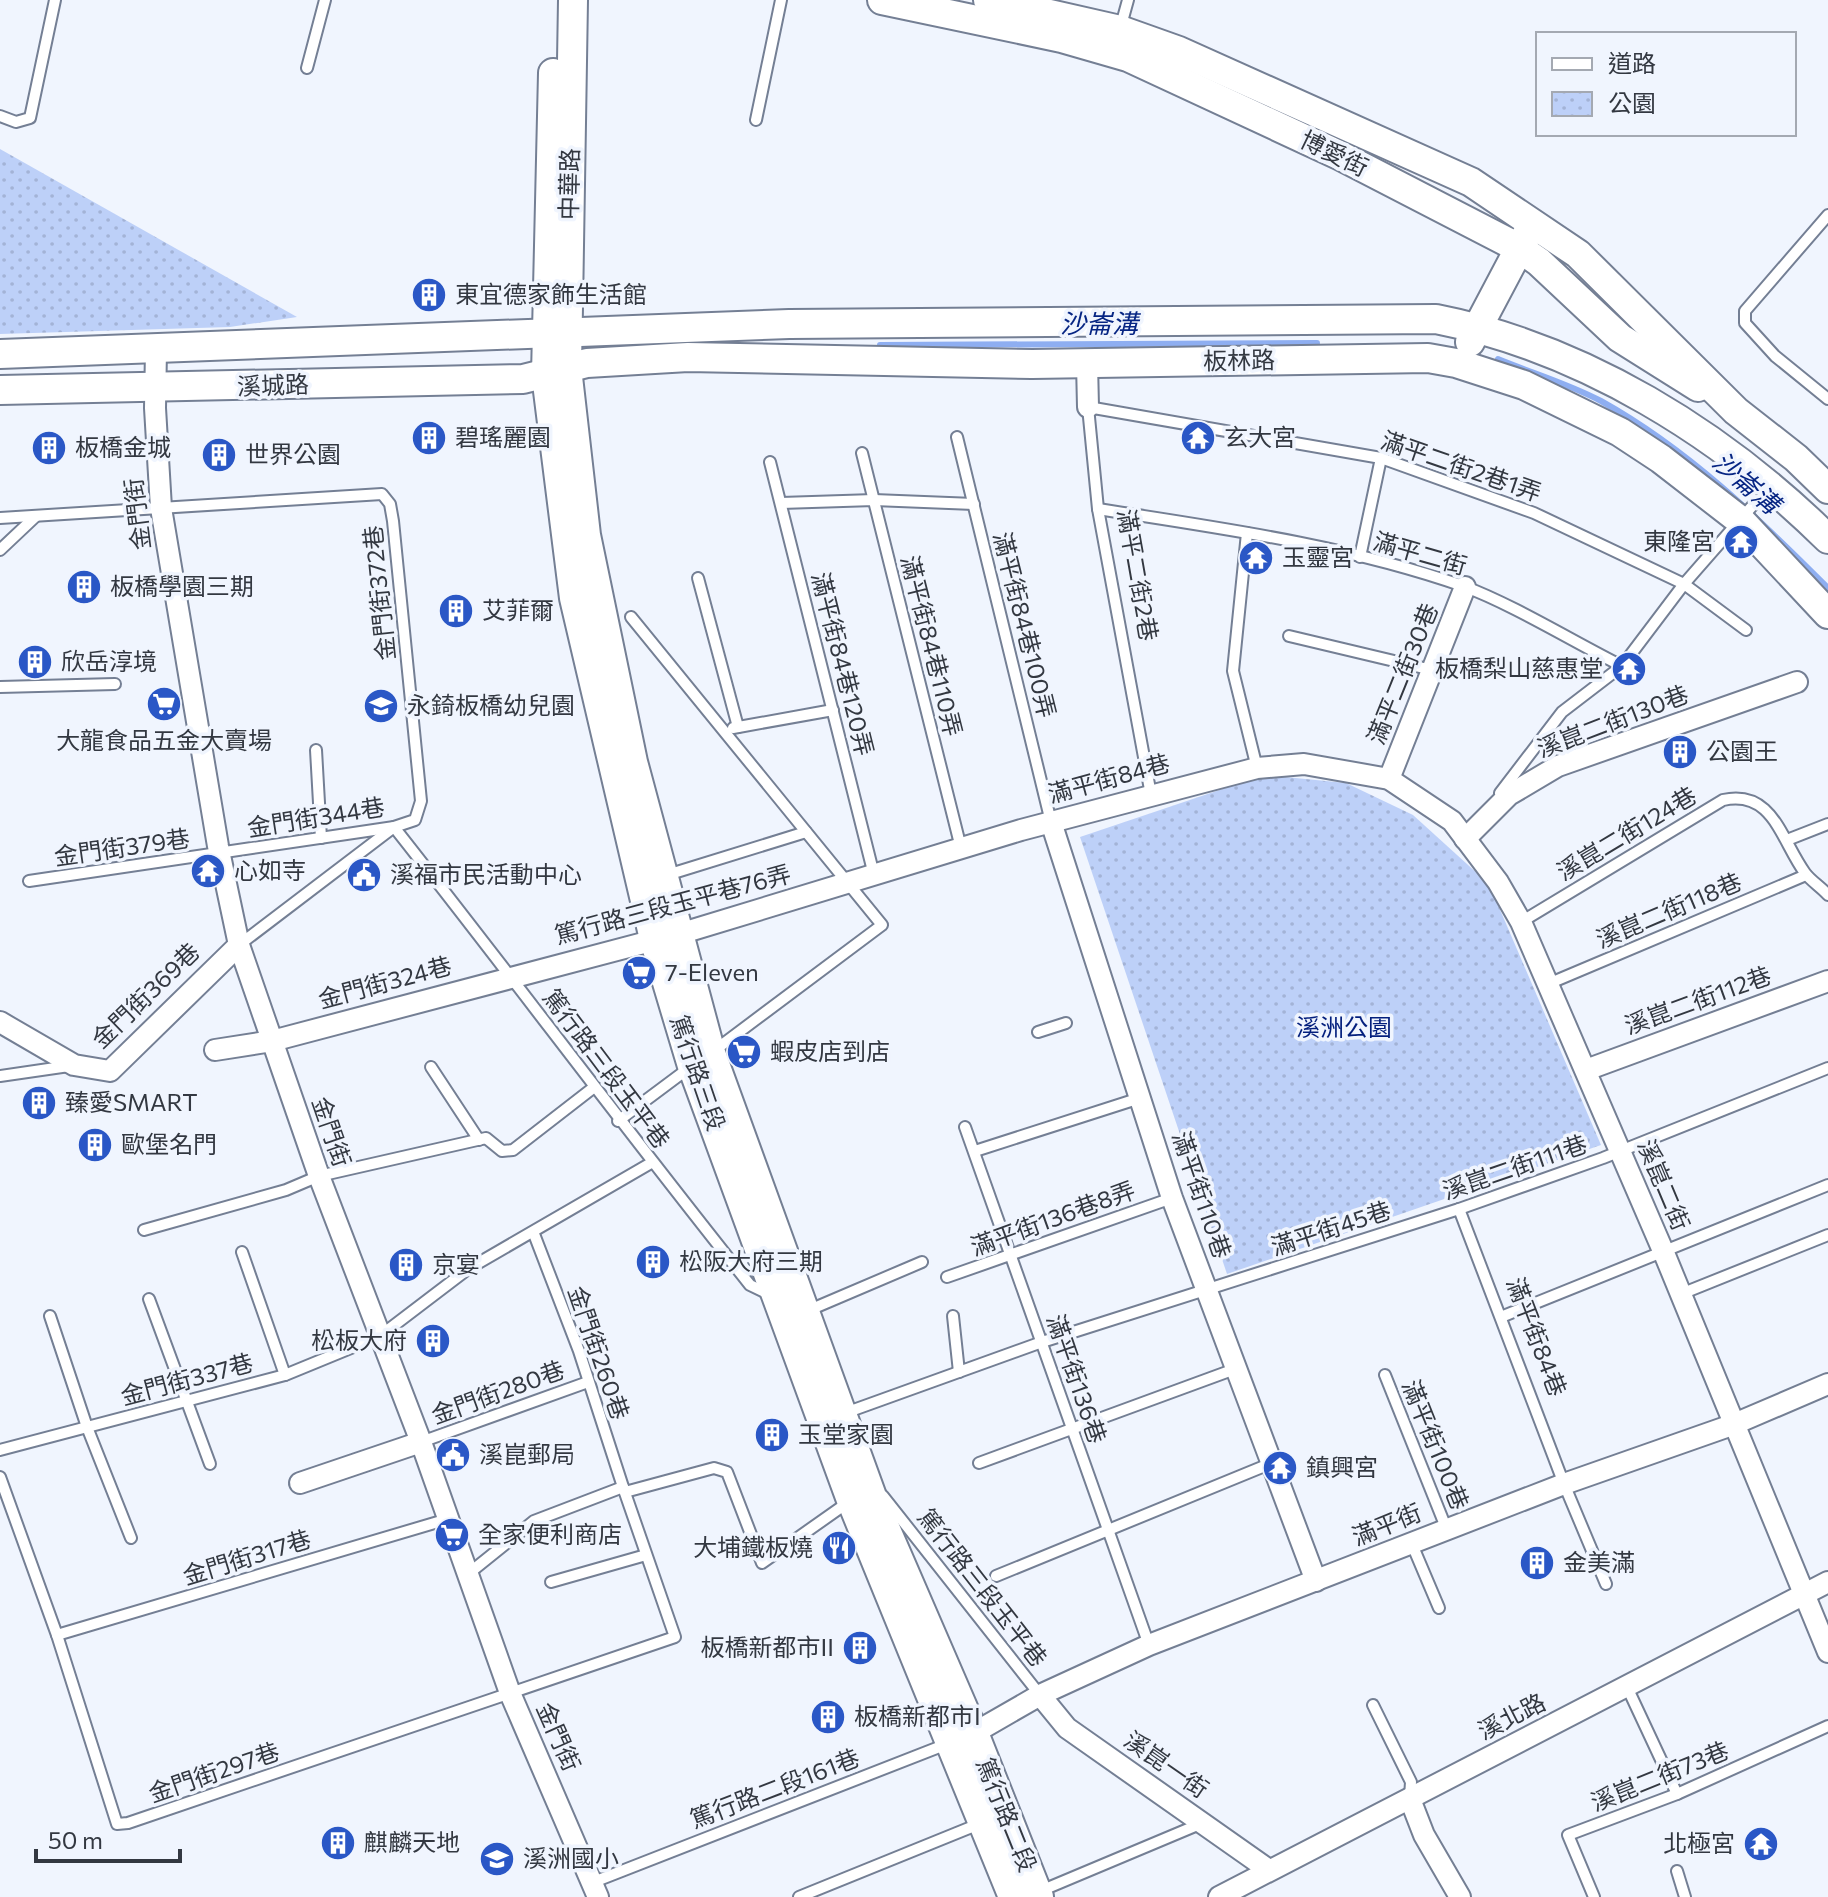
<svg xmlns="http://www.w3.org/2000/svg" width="1828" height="1897" font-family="Commissioner,'Noto Sans TC',sans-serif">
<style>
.park{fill:url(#park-dots)}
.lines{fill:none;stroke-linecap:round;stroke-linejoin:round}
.stream{stroke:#8eaef1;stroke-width:6}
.lane-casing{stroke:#747f94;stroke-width:14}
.street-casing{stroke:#747f94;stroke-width:24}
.secondary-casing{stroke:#747f94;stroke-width:32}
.lane{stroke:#fff;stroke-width:10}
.street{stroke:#fff;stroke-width:20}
.secondary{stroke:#fff;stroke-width:28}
.labels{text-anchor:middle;stroke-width:7;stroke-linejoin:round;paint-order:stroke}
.street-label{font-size:24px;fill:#333841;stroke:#f0f5fe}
.poi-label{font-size:24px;fill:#333841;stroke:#f0f5fe;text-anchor:start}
.park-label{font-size:24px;fill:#031f7d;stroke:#f0f5fe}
.water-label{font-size:26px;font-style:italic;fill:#062583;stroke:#f0f5fe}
</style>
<defs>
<pattern id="park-dots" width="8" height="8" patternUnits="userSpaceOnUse" patternTransform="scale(2)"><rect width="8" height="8" fill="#bdd0f8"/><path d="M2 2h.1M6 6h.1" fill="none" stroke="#a3b3d6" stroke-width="1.8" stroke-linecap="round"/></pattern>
</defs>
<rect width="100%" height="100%" fill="#f0f5fe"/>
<g class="park">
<polygon points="0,149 297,317 230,327 0,334"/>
<polygon points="1264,775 1346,783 1413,815 1489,884 1601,1145 1227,1274 1080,837"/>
</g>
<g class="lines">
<g class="stream">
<polyline points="880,345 1317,343"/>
<path d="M1498,359C1532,373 1569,384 1601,401C1689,450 1758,518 1828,588"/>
</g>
<g class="lane-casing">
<g id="lane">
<polyline points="1120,29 1128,0"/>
<polyline points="307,68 325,0"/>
<polyline points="0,116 16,122 30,118 55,0"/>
<polyline points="756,120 781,0"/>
<polyline points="1828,215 1745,311 1745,323 1775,356 1828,399"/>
<polyline points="957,437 1051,822"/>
<polyline points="862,453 961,848"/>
<polyline points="770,462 874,875"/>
<polyline points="781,503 874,500 974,504"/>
<path d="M1098,509C1220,528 1346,545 1463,586C1512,604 1574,642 1622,666"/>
<polyline points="0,518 382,494 390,504 393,521 421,801 415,820 394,827 29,881"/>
<polyline points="1247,533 1233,671 1257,768"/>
<polyline points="0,550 36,516"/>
<polyline points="1360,557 1381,458"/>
<polyline points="698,578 738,727"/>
<polyline points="631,617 882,925 715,1050"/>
<polyline points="1289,636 1432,670"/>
<polyline points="0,687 115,684"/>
<polyline points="733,728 833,710"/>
<polyline points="316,750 321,838"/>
<polyline points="1500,793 1562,712 1622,666 1684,584 1754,504"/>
<polyline points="1151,795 1098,509 1088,407 1381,458 1534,513 1684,584 1746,630"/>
<polyline points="1787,840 1828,824"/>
<polyline points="667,875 806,832"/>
<path d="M1521,922L1723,800C1773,789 1781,840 1805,873C1811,881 1821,887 1828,895"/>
<path d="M239,945L394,827C514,979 629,1134 750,1285L771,1295"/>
<polyline points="1548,984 1806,875"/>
<polyline points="1038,1032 1066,1023"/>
<polyline points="431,1067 479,1140"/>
<polyline points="0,1076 69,1066"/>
<polyline points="618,1121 689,1068"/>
<polyline points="965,1127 1149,1645"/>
<polyline points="975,1151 1140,1098"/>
<polyline points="1459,1209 1564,1484 1606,1584"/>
<polyline points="144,1230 286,1190 319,1176 486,1138 502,1151 513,1150 593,1088"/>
<polyline points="242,1252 285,1375"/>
<polyline points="947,1277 1172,1198"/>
<polyline points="1681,1294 1828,1235"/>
<polyline points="149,1299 210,1464"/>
<polyline points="807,1311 922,1262"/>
<polyline points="50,1316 87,1427 131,1538"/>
<polyline points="953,1316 959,1372"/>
<polyline points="1501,1317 1828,1185"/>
<polyline points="1385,1375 1447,1530"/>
<polyline points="845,1413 1042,1342 1459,1209 1603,1158 1828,1068"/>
<polyline points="421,1442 588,1382"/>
<polyline points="0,1450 285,1375 380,1336 468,1269 651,1163"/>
<polyline points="979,1463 1235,1369"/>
<polyline points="0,1477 57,1635 117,1824 128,1823 675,1637 623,1487"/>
<polyline points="625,1492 714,1468 727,1472 762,1563 850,1501"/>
<polyline points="883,1496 1040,1695"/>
<polyline points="1411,1542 1439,1608"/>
<polyline points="468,1574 534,1521 623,1487 579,1351 534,1234"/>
<polyline points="996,1576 1272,1463"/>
<polyline points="551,1582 646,1555"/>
<polyline points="57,1635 448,1519"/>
<polyline points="1627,1687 1677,1794"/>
<polyline points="1373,1705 1411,1782 1410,1797"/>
<polyline points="1677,1871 1685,1897"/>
<polyline points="591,1883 947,1744"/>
<polyline points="1038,1892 1200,1824"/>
<polyline points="799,1897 979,1824"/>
<polyline points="1594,1897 1568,1835 1677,1794 1828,1726"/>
</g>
</g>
<g class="street-casing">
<g id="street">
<polyline points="156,349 155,408 161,508 218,846 239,945 319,1176 421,1442 510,1693 598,1897"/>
<polyline points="1087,363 1088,407"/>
<polyline points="1389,779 1465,587"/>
<polyline points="1051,822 1172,1198 1316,1581"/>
<polyline points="1465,839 1509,795 1558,766 1797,682"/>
<polyline points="0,1022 74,1065 110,1071 239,945"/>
<polyline points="215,1050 272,1041 689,931 1021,830 1257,768 1304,764 1389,779 1452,821 1498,882 1521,922 1664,1253 1828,1652"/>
<polyline points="1586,1070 1828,981"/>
<polyline points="300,1483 421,1442"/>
<polyline points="1040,1695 1067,1728 1269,1870"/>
<polyline points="974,1733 1040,1695 1149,1645 1564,1484 1732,1425 1828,1384"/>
<polyline points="1410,1799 1424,1835 1460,1897"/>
<polyline points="1219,1897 1828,1582"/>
</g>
</g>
<g class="secondary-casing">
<g id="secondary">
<polyline points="573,0 567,368 586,535 633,762 711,1053 874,1502 974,1733 1039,1897"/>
<polyline points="882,0 1062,38 1128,57 1341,156 1519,248 1539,262 1620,338 1698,387"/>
<polyline points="988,0 1120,30 1179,51 1471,182 1578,254 1736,411 1796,458 1828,489"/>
<polyline points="553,73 546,375 574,598 654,939 692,1066 851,1500 1013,1897"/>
<polyline points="1470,342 1527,234"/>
<path d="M0,354L789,324L1436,319C1583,348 1722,434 1828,539"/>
<polyline points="0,390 523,379 587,363 688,357 1032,364 1428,358 1456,363 1524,385 1620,432 1661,459 1741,521 1828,614"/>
</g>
</g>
<use href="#lane" class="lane"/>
<use href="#street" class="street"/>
<use href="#secondary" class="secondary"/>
</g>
<defs>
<g id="building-disc" transform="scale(1.8)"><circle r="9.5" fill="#2a57c6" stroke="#f0f5fe"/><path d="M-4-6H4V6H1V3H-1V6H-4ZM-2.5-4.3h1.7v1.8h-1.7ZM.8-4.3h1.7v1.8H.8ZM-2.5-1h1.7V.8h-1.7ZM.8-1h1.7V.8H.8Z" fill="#fff"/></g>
<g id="temple-disc" transform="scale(1.8)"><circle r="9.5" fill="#2a57c6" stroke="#f0f5fe"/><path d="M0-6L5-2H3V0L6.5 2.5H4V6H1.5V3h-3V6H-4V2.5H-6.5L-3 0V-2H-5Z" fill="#fff"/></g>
<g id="supermarket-disc" transform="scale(1.8)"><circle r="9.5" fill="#2a57c6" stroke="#f0f5fe"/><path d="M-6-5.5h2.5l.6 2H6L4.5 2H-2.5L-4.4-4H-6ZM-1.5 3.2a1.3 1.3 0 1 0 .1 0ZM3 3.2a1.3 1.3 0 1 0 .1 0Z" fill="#fff"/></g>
<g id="school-disc" transform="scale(1.8)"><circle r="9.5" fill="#2a57c6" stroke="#f0f5fe"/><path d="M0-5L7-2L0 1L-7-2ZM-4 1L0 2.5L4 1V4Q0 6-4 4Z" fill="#fff"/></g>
<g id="civic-disc" transform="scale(1.8)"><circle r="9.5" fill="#2a57c6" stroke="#f0f5fe"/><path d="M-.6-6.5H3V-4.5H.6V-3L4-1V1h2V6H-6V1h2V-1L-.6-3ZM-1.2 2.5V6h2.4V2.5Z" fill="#fff"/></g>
<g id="restaurant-disc" transform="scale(1.8)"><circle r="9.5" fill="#2a57c6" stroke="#f0f5fe"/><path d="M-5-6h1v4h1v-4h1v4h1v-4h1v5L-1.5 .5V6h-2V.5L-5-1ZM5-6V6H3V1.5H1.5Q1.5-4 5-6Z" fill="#fff"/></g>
</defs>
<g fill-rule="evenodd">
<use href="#building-disc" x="429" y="295"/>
<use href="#building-disc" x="429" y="438"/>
<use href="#temple-disc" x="1198" y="438"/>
<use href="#building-disc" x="49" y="448"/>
<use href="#building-disc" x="219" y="455"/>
<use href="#temple-disc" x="1741" y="542"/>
<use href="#temple-disc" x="1256" y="558"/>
<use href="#building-disc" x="84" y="587"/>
<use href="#building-disc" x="456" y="611"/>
<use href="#building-disc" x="35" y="662"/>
<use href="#temple-disc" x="1629" y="669"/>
<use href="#supermarket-disc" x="164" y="704"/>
<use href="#school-disc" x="381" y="706"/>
<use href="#building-disc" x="1680" y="752"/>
<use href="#temple-disc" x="208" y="871"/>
<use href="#civic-disc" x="364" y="875"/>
<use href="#supermarket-disc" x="639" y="973"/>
<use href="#supermarket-disc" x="744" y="1052"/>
<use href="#building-disc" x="39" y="1103"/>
<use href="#building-disc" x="95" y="1145"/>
<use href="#building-disc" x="653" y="1262"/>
<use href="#building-disc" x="406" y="1265"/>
<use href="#building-disc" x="433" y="1341"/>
<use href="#building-disc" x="772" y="1435"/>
<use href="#civic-disc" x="453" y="1455"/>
<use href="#temple-disc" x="1280" y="1468"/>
<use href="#supermarket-disc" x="452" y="1535"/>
<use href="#restaurant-disc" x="839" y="1548"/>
<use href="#building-disc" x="1537" y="1563"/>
<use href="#building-disc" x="860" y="1648"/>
<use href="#building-disc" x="828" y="1717"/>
<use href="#building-disc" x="338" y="1843"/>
<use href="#temple-disc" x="1761" y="1844"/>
<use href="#school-disc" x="497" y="1859"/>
</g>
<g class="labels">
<g class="street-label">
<text transform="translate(1334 154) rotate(26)" y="8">博愛街</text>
<text transform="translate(570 184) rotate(-89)" y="8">中華路</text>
<text transform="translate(1239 361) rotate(-1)" y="8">板林路</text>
<text transform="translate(273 386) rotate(-2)" y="8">溪城路</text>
<text transform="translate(1461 467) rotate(19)" y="8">滿平二街2巷1弄</text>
<text transform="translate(138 514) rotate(-97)" y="8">金門街</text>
<text transform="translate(1420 554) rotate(16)" y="8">滿平二街</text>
<text transform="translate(1137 575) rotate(80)" y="8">滿平二街2巷</text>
<text transform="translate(380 593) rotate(-96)" y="8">金門街372巷</text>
<text transform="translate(1024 625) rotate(76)" y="8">滿平街84巷100弄</text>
<text transform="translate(931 646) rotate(76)" y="8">滿平街84巷110弄</text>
<text transform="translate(842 664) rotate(76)" y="8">滿平街84巷120弄</text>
<text transform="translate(1403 674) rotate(-68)" y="8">滿平二街30巷</text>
<text transform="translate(1613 722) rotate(-21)" y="8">溪崑二街130巷</text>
<text transform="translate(1109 779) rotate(-15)" y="8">滿平街84巷</text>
<text transform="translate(316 818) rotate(-9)" y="8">金門街344巷</text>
<text transform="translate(1627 834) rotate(-31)" y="8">溪崑二街124巷</text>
<text transform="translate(122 848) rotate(-8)" y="8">金門街379巷</text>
<text transform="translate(673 905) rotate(-15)" y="8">篤行路三段玉平巷76弄</text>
<text transform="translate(1669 911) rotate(-23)" y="8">溪崑二街118巷</text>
<text transform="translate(385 983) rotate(-15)" y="8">金門街324巷</text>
<text transform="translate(146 996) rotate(-44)" y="8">金門街369巷</text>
<text transform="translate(1698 1001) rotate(-20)" y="8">溪崑二街112巷</text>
<text transform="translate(606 1069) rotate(53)" y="8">篤行路三段玉平巷</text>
<text transform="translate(697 1073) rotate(71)" y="8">篤行路三段</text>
<text transform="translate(331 1132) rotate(71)" y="8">金門街</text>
<text transform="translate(1515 1168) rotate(-19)" y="8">溪崑二街111巷</text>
<text transform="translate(1663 1185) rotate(67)" y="8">溪崑二街</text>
<text transform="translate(1201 1195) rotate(71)" y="8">滿平街110巷</text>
<text transform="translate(1053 1219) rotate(-20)" y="8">滿平街136巷8弄</text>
<text transform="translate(1331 1229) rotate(-18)" y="8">滿平街45巷</text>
<text transform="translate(1536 1337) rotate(69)" y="8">滿平街84巷</text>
<text transform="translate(598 1353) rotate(71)" y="8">金門街260巷</text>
<text transform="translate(1076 1379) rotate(71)" y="8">滿平街136巷</text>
<text transform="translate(187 1380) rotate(-15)" y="8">金門街337巷</text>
<text transform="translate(498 1393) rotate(-20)" y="8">金門街280巷</text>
<text transform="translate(1435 1445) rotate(68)" y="8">滿平街100巷</text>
<text transform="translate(1387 1525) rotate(-22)" y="8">滿平街</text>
<text transform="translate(247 1558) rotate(-17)" y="8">金門街317巷</text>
<text transform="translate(982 1588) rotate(52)" y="8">篤行路三段玉平巷</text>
<text transform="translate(1512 1717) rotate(-27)" y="8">溪北路</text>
<text transform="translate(558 1737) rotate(66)" y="8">金門街</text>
<text transform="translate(1166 1765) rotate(35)" y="8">溪崑一街</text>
<text transform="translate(214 1773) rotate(-19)" y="8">金門街297巷</text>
<text transform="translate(1660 1777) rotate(-22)" y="8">溪崑二街73巷</text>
<text transform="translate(775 1789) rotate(-21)" y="8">篤行路二段161巷</text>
<text transform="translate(1006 1815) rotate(68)" y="8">篤行路二段</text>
</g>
<g class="poi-label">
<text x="455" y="303">東宜德家飾生活館</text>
<text x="455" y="446">碧瑤麗園</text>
<text x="1224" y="446">玄大宮</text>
<text x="75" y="456">板橋金城</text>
<text x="245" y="463">世界公園</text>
<text x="1715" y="550" text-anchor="end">東隆宮</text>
<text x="1282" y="566">玉靈宮</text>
<text x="110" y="595">板橋學園三期</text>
<text x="482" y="619">艾菲爾</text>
<text x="61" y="670">欣岳淳境</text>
<text x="1603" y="677" text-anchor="end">板橋梨山慈惠堂</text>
<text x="407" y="714">永錡板橋幼兒園</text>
<text x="164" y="749" text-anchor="middle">大龍食品五金大賣場</text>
<text x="1706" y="760">公園王</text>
<text x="234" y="879">心如寺</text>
<text x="390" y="883">溪福市民活動中心</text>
<text x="665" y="981">7-Eleven</text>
<text x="770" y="1060">蝦皮店到店</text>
<text x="65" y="1111">臻愛SMART</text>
<text x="121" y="1153">歐堡名門</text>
<text x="679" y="1270">松阪大府三期</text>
<text x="432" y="1273">京宴</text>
<text x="407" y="1349" text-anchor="end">松板大府</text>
<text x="798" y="1443">玉堂家園</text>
<text x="479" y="1463">溪崑郵局</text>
<text x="1306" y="1476">鎮興宮</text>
<text x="478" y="1543">全家便利商店</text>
<text x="813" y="1556" text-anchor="end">大埔鐵板燒</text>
<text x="1563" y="1571">金美滿</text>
<text x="834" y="1656" text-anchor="end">板橋新都市II</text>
<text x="854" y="1725">板橋新都市I</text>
<text x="364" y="1851">麒麟天地</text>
<text x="1735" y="1852" text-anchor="end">北極宮</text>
<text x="523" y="1867">溪洲國小</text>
</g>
<g class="park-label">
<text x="1344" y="1036">溪洲公園</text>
</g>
<g class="water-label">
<text x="1099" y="333">沙崙溝</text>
<text transform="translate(1746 483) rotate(41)" y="9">沙崙溝</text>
</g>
</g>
<rect x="1536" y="32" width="260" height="104" fill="#f0f5fe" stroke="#a4a9b2" stroke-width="2"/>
<rect x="1552" y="58" width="40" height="12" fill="#ffffff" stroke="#a4a9b2" stroke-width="2"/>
<text x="1608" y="72" font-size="24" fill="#333841">道路</text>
<rect x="1552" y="92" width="40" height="24" fill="url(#park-dots)" stroke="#a4a9b2" stroke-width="2"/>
<text x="1608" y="112" font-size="24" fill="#333841">公園</text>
<path d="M36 1849v12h144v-12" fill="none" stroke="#333841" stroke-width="4"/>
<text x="48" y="1849" font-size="24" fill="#333841" stroke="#f0f5fe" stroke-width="6" paint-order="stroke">50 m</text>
</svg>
